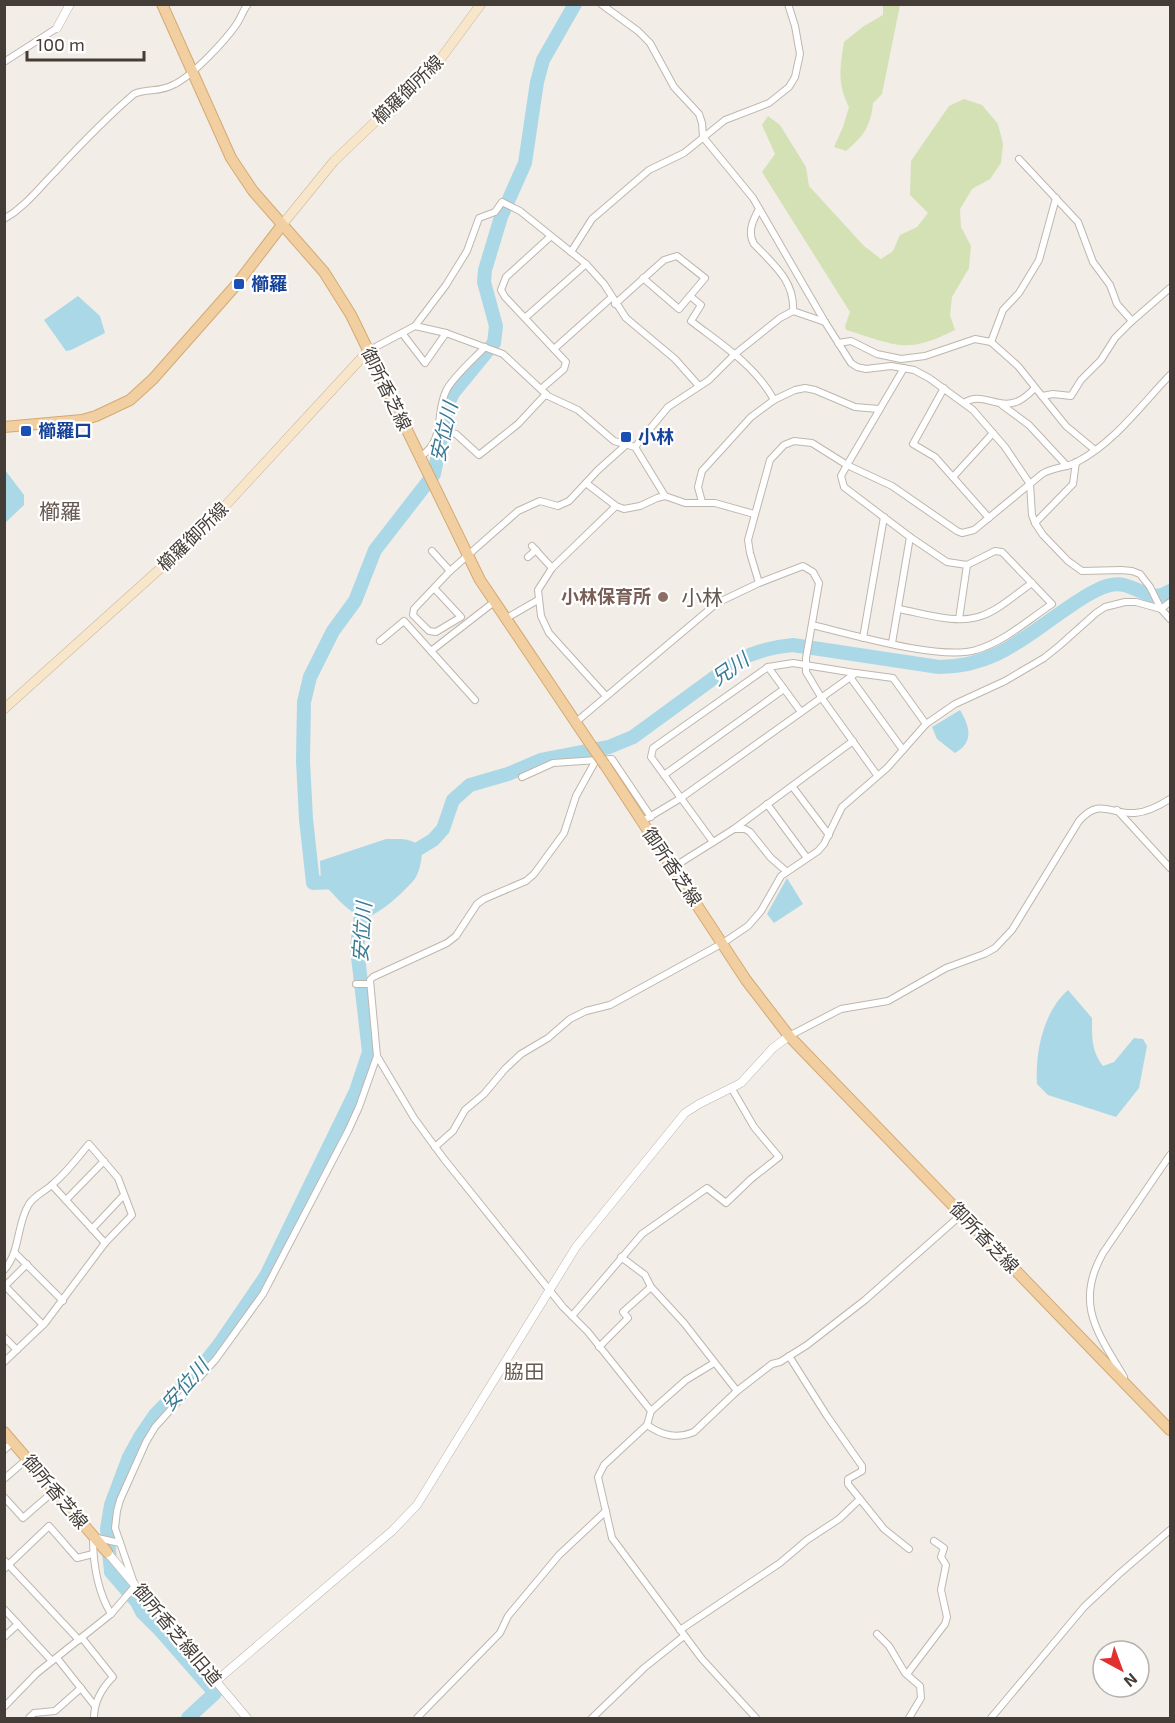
<svg xmlns="http://www.w3.org/2000/svg" width="1175" height="1723" font-family="'Exo 2','Noto Sans JP',sans-serif">
<style>
.green{fill:#d4e1b5}
.water{fill:#abd8e7}
.lines{fill:none;stroke-linecap:round;stroke-linejoin:round}
.river{stroke:#abd8e7;stroke-width:14}
.minor-casing{stroke:#bfb6ae;stroke-width:8}
.tertiary-casing{stroke:#bfb6ae;stroke-width:9}
.secondary-casing{stroke:#ccb89c;stroke-width:10}
.primary-casing{stroke:#d5a972;stroke-width:12}
.minor{stroke:#fff;stroke-width:6}
.tertiary{stroke:#fff;stroke-width:8}
.secondary{stroke:#f8e6cb;stroke-width:9}
.primary{stroke:#f2cfa0;stroke-width:10}
.primary-bridge-casing{stroke:#d5a972;stroke-width:12;stroke-linecap:butt}
.primary-bridge{stroke:#f2cfa0;stroke-width:10}
.transit-dot{fill:#1a4fb4;stroke:#fff;stroke-width:2}
.education-dot{fill:#8d6e63;stroke:#fff;stroke-width:2}
.labels{text-anchor:middle;stroke-width:4.5;stroke-linejoin:round;paint-order:stroke}
.street-label{font-size:18px;fill:#443d37;stroke:#fff}
.transit-label{font-size:18px;font-weight:bold;fill:#164399;stroke:#fff;text-anchor:start}
.education-label{font-size:18px;font-weight:bold;fill:#785e54;stroke:#fff;text-anchor:end}
.water-label{font-size:20px;font-style:italic;fill:#397b94;stroke:#fff}
.neighbourhood-label{font-size:20px;fill:#655950;stroke:#fff}
.quarter-label{font-size:21px;fill:#655950;stroke:#fff}
</style>
<rect width="100%" height="100%" fill="#f2ede7"/>
<g class="green">
<path d="M883,5H900L882,94L873,103C871,126 863,137 846,151L834,147L843,127L849,107C837,83 840,68 844,42L864,26L883,15Z"/>
<path d="M964,99L982,105L998,124L1003,144L1001,163L990,179L972,189L960,209L961,227L971,246L969,268L952,297L950,315L955,330C905,355 897,345 846,330L845,326L850,312L762,172L775,154L762,125L768,116L780,125L806,167L809,186L864,246L881,259L893,251L900,235L917,227L928,213L910,195L911,161L949,106Z"/>
</g>
<g class="water">
<polygon points="78,296 100,316 105,333 71,350 66,351 44,320"/>
<polygon points="5,470 24,495 24,505 5,523"/>
<path d="M960,710C969,725 975,742 955,753L937,739L932,727Z"/>
<path d="M386,839C400,839 413,837 422,849C422,859 420,869 416,877C410,887 375,919 364,917C347,913 333,893 321,881L320,861Z"/>
<polygon points="787,878 803,904 774,923 767,914"/>
<path d="M1068,990L1092,1018C1092,1036 1091,1051 1103,1066L1114,1062L1134,1038L1143,1039L1147,1046L1139,1088L1116,1117L1048,1095L1037,1084C1035,1053 1043,1012 1068,990Z"/>
</g>
<g class="lines">
<g class="river">
<path d="M405,857L433,840L443,829L453,800L470,785L508,774L541,760L609,747L633,737L737,661C755,651 772,647 793,645L939,667C994,667 1023,638 1066,609C1076,602 1086,595 1097,590C1105,586 1115,583 1124,585C1141,589 1153,603 1170,591"/>
<polyline points="338,882 313,883 306,819 303,761 304,702 310,677 333,631 355,601 375,550 434,474 448,404 453,393 494,343 496,326 484,282 485,270 501,217 525,163 537,82 543,60 575,4"/>
<polyline points="188,1718 215,1693 159,1629 142,1612 137,1602 111,1572 107,1529 111,1505 129,1457 140,1437 155,1415 200,1369 221,1342 266,1276 356,1091 369,1052 357,948 363,898"/>
</g>
<g class="minor-casing">
<g id="minor">
<polyline points="601,4 638,31 650,43 674,87 699,114 702,123 703,137 753,198 825,322 851,363 857,367 866,369 891,366 914,370 929,378 973,410 1005,447 1030,484 1032,515 1035,523 1043,535 1068,561 1082,571 1121,570 1132,571 1140,574 1150,587 1161,609 1170,619"/>
<polyline points="4,62 57,28"/>
<polyline points="1019,159 1078,222 1093,262 1110,285 1117,304 1132,321"/>
<path d="M759,209C753,220 747,232 754,244C773,264 795,281 793,311"/>
<path d="M4,219C25,207 38,189 55,172C80,145 106,118 134,94C149,88 159,93 175,84C193,75 224,42 236,25C241,18 243,10 248,4"/>
<polyline points="571,252 592,219 649,170 684,153 725,120 769,103 789,87 795,77 800,54 795,26 788,4"/>
<path d="M690,296L701,305L691,321C722,345 755,365 774,400"/>
<polyline points="615,304 664,260 677,256 705,278 679,309 643,278"/>
<polyline points="526,317 586,264"/>
<polyline points="415,326 446,333 503,354 548,396 578,410 614,441 635,447 665,496"/>
<polyline points="402,333 425,363 446,333"/>
<polyline points="991,342 1003,310 1019,293 1039,260 1056,198"/>
<polyline points="838,343 851,341 877,354 901,359 925,356 975,339 991,342 1018,366 1066,426 1095,450"/>
<polyline points="554,349 612,297"/>
<polyline points="368,351 415,326 446,285 467,251 479,218 495,212 502,202 520,211 586,264 604,284 626,318 675,359 699,386"/>
<polyline points="944,388 913,444 935,457 989,518"/>
<polyline points="541,389 564,369 566,362 505,297 501,290 506,277 550,237"/>
<polyline points="1042,396 1053,394 1071,396 1081,380 1101,360 1115,338 1132,321 1170,288"/>
<path d="M964,403C981,391 997,409 1016,402C1023,400 1030,393 1035,388"/>
<polyline points="1002,405 1029,425 1067,466"/>
<polyline points="438,429 456,434 479,455 518,424 546,394"/>
<polyline points="635,447 668,407 709,380 735,354 780,318 793,311 825,322"/>
<path d="M420,457C447,439 434,413 447,389C456,374 473,360 485,347"/>
<polyline points="953,477 993,433"/>
<polyline points="586,483 616,506 624,509 640,506 657,498 665,496 685,503 715,503 754,514"/>
<polyline points="702,502 698,487 702,471 751,417 774,400 795,390 805,388 815,390 855,407 879,409"/>
<polyline points="1035,523 1073,484 1076,462"/>
<polyline points="532,546 552,568"/>
<polyline points="432,551 450,571"/>
<polyline points="528,557 536,550"/>
<path d="M759,583L750,553L748,540L770,460L784,445L794,441L812,443L847,465L892,486L957,531L962,533L974,530L1042,474C1053,467 1066,468 1077,462C1115,442 1141,405 1170,375"/>
<polyline points="434,588 461,617 436,632 429,631 413,615 414,609 450,571 518,511 540,501 558,506 569,501 598,470 627,444"/>
<path d="M898,609C923,613 956,625 981,616C999,610 1016,594 1032,583"/>
<polyline points="505,619 538,600"/>
<polyline points="959,619 967,565"/>
<path d="M812,625C850,634 941,661 976,650C1004,642 1028,620 1052,604L1002,552L995,551L967,565L947,562L910,537L844,487L841,476L847,465L904,368"/>
<polyline points="863,638 884,517"/>
<polyline points="380,641 404,621 475,700"/>
<polyline points="892,643 910,537"/>
<polyline points="431,651 494,602"/>
<polyline points="768,667 793,663 855,673"/>
<polyline points="850,677 903,750"/>
<polyline points="606,696 549,633 541,616 538,590 552,568 616,506"/>
<polyline points="576,722 717,603 759,583 803,566 813,572 819,583 806,658 806,672 821,697 877,775"/>
<polyline points="664,775 784,689"/>
<polyline points="522,777 553,763 612,759 651,817"/>
<polyline points="792,786 829,835"/>
<polyline points="767,804 807,858"/>
<polyline points="1117,810 1170,868"/>
<polyline points="641,822 681,798 856,673 893,678 926,724"/>
<polyline points="734,829 745,829 750,832 771,858 786,871"/>
<polyline points="713,842 651,757 653,748 768,667 801,712"/>
<polyline points="672,868 734,829 853,741"/>
<polyline points="356,984 369,984"/>
<path d="M789,1036L841,1009L888,1001L946,968L984,954L995,948L1012,930L1079,821C1100,797 1110,815 1135,813C1148,812 1159,806 1170,799"/>
<polyline points="377,1056 414,1118 444,1159 563,1307 588,1332 651,1411 647,1425 604,1465 598,1477 612,1538 702,1659 756,1718"/>
<polyline points="435,1147 453,1131 465,1110 484,1094 505,1069 521,1054 548,1038 570,1019 586,1011 610,1005 723,943 748,926 761,911 781,876 818,851 824,844 842,807 887,768 926,724 955,704 1005,681 1044,658 1059,646 1096,613 1105,607 1125,602 1136,602 1161,609 1170,602"/>
<polyline points="52,1185 105,1243"/>
<polyline points="66,1200 104,1161"/>
<polyline points="92,1229 124,1195"/>
<polyline points="15,1253 63,1301"/>
<polyline points="621,1257 645,1275 651,1287 684,1323 737,1391"/>
<polyline points="27,1264 5,1286 43,1325"/>
<path d="M4,1270C21,1251 16,1225 29,1204C36,1194 46,1191 54,1183C67,1172 78,1157 89,1144L118,1178L132,1215L105,1243L45,1323L4,1362"/>
<polyline points="572,1316 642,1234 707,1188 726,1203 751,1179 779,1157 754,1127 732,1089"/>
<polyline points="4,1337 17,1350"/>
<polyline points="599,1347 628,1318 623,1312 651,1287"/>
<polyline points="789,1356 827,1416 862,1466 862,1471 848,1479 848,1484 884,1529 909,1549"/>
<path d="M1124,1377C1098,1333 1074,1304 1103,1253L1170,1155"/>
<polyline points="651,1411 686,1380 714,1363"/>
<path d="M647,1425C663,1436 677,1439 694,1432L737,1391L772,1364L780,1362L807,1345L865,1300L961,1215"/>
<polyline points="4,1450 13,1442"/>
<polyline points="4,1479 27,1459"/>
<polyline points="4,1497 23,1518 54,1491"/>
<polyline points="4,1560 79,1640"/>
<polyline points="4,1569 49,1526 77,1558 93,1554"/>
<polyline points="4,1609 52,1661"/>
<polyline points="111,1614 135,1586 115,1528 117,1511 120,1500 146,1442 155,1427 216,1359 263,1294 348,1131 359,1107 377,1056 370,980 373,977 447,943 456,936 477,904 484,899 526,881 534,874 564,833 576,796 596,760"/>
<polyline points="680,1630 780,1563 807,1540 839,1519 860,1499"/>
<polyline points="877,1634 889,1646 905,1673 920,1686 921,1698 909,1718"/>
<polyline points="4,1637 18,1624"/>
<path d="M82,1638L113,1677C101,1689 94,1702 94,1718"/>
<polyline points="57,1658 95,1706"/>
<polyline points="907,1674 945,1624 947,1617 941,1590 946,1565 941,1557 944,1548 934,1541"/>
<path d="M4,1707L37,1673L111,1614C98,1592 93,1563 93,1537L120,1543"/>
<polyline points="29,1718 34,1713 55,1711 81,1688"/>
<polyline points="417,1718 500,1633 508,1616 559,1555 606,1511"/>
<polyline points="592,1718 644,1668 684,1636"/>
<polyline points="991,1718 1084,1607 1119,1574 1170,1530"/>
</g>
</g>
<g class="tertiary-casing">
<g id="tertiary">
<polyline points="57,28 70,4"/>
<polyline points="107,1552 247,1718"/>
<polyline points="216,1681 392,1531 417,1505 576,1247 685,1113 699,1104 741,1083 773,1048 789,1036"/>
</g>
</g>
<g class="secondary-casing">
<g id="secondary">
<polyline points="282,225 334,161 439,61 481,4"/>
<polyline points="4,709 202,531 368,351"/>
</g>
</g>
<g class="primary-casing">
<g id="primary">
<polyline points="162,4 231,158 253,191 324,272 351,315 480,580 591,745"/>
<polyline points="4,427 82,420 96,416 130,400 153,379 237,284 282,225"/>
<polyline points="605,765 746,980 789,1036 1170,1430"/>
<polyline points="4,1432 107,1552"/>
</g>
</g>
<use href="#minor" class="minor"/>
<use href="#tertiary" class="tertiary"/>
<use href="#secondary" class="secondary"/>
<use href="#primary" class="primary"/>
<g class="primary-bridge-casing">
<polyline id="primary-bridge" points="591,745 605,765"/>
</g>
<use href="#primary-bridge" class="primary-bridge"/>
</g>
<g class="transit-dot">
<rect x="233" y="278" width="12" height="12" rx="3"/>
<rect x="20" y="425" width="12" height="12" rx="3"/>
<rect x="620" y="431" width="12" height="12" rx="3"/>
</g>
<circle class="education-dot" cx="663" cy="597" r="6"/>
<g class="labels">
<g class="street-label">
<text transform="translate(408 90) rotate(-44)" y="6">櫛羅御所線</text>
<text transform="translate(386 389) rotate(64)" y="6">御所香芝線</text>
<text transform="translate(193 537) rotate(-44)" y="6">櫛羅御所線</text>
<text transform="translate(672 867) rotate(56)" y="6">御所香芝線</text>
<text transform="translate(984 1238) rotate(46)" y="6">御所香芝線</text>
<text transform="translate(55 1492) rotate(50)" y="6">御所香芝線</text>
<text transform="translate(177 1635) rotate(50)" y="6">御所香芝線旧道</text>
</g>
<g class="transit-label">
<text x="251" y="290">櫛羅</text>
<text x="38" y="437">櫛羅口</text>
<text x="638" y="443">小林</text>
</g>
<g class="education-label">
<text x="651" y="603">小林保育所</text>
</g>
<g class="water-label">
<text transform="translate(444 432) rotate(-77)" y="7">安位川</text>
<text transform="translate(730 669) rotate(-35)" y="7">兄川</text>
<text transform="translate(362 932) rotate(-86)" y="7">安位川</text>
<text transform="translate(185 1385) rotate(-49)" y="7">安位川</text>
</g>
<g class="neighbourhood-label">
<text x="524" y="1379">脇田</text>
</g>
<g class="quarter-label">
<text x="60" y="519">櫛羅</text>
<text x="702" y="605">小林</text>
</g>
</g>
<rect width="1175" height="1723" fill="none" stroke="#443d37" stroke-width="12"/>
<g transform="translate(1121 1669) rotate(139)"><circle r="28" fill="#ffffff" stroke="#b4b1af" stroke-width="1.5"/>
<path d="M0-4.5L10 22L0 15L-10 22Z" fill="#e13030"/>
<text y="-9" font-size="16" font-weight="bold" text-anchor="middle" fill="#443d37">N</text>
</g>
<path d="M27 51v9h117v-9" fill="none" stroke="#443d37" stroke-width="3"/>
<text x="36" y="51" font-size="18" fill="#443d37" stroke="#ffffff" stroke-width="4.5" paint-order="stroke">100 m</text>
</svg>
